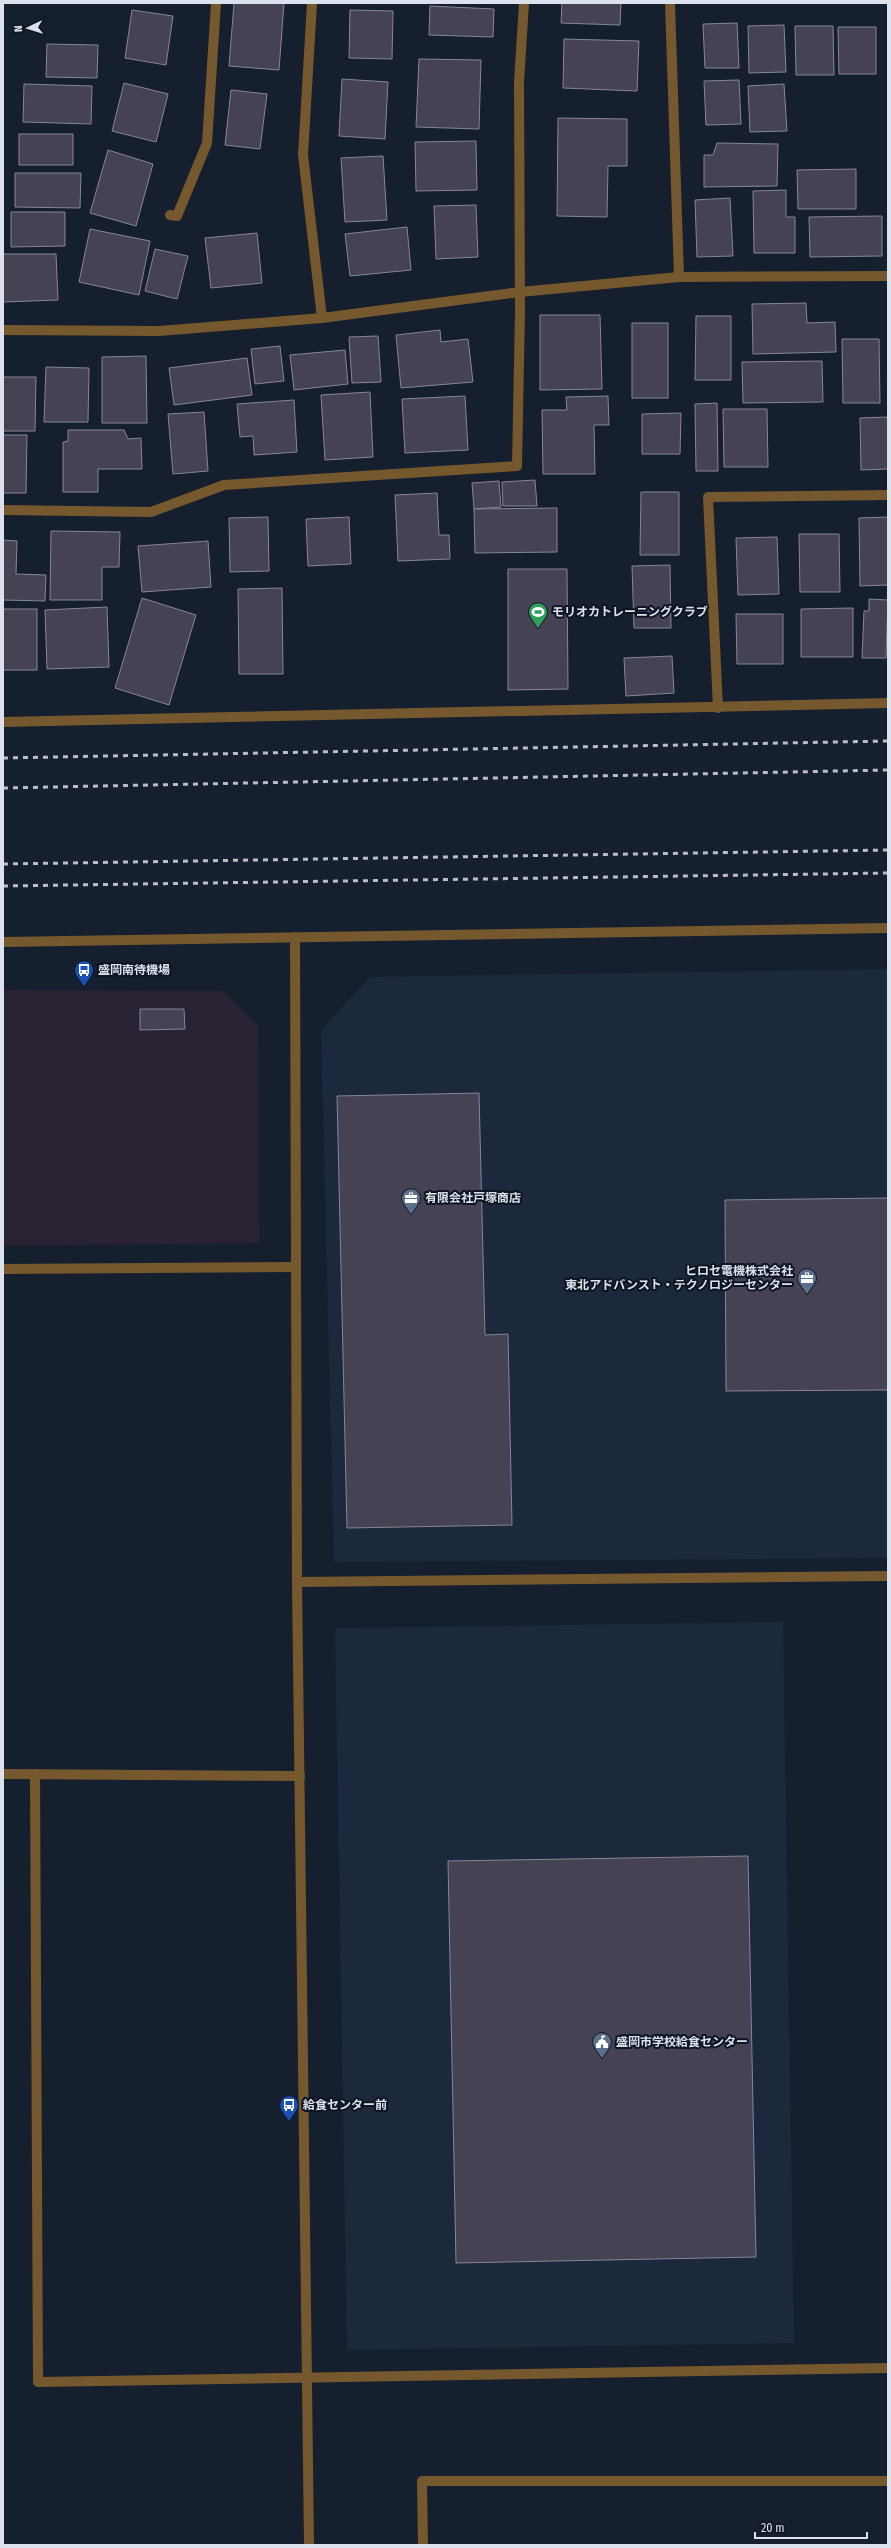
<svg xmlns="http://www.w3.org/2000/svg" width="891" height="2548" font-family="'Fira Sans Condensed','Noto Sans JP',sans-serif">
<style>
.built{fill:#1c283b}
.industrial{fill:#292232}
.building{fill:#454254;stroke:#878599}
.lines{fill:none;stroke-linecap:round;stroke-linejoin:round}
.minor{stroke:#75582e;stroke-width:10}
.tertiary{stroke:#75582e;stroke-width:10}
.rail{stroke:#b9bfca;stroke-width:3;stroke-dasharray:5 5;stroke-linecap:butt}
.labels{text-anchor:middle;stroke-width:4;stroke-linejoin:round;paint-order:stroke}
.poi-label{font-size:12px;font-weight:bold;fill:#dce2ec;stroke:#0d1523;text-anchor:start}
</style>
<rect width="100%" height="100%" fill="#161f2d"/>
<g class="built">
<polygon points="888,969 888,1558 334,1562 321,1030 370,977"/>
<polygon points="783,1622 794,2343 347,2350 335,1628"/>
</g>
<polygon class="industrial" points="3,990 223,991 258,1025 259,1243 3,1246"/>
<g class="building">
<polygon points="234,3 284,3 279,70 229,66"/>
<polygon points="562,3 621,3 620,25 561,23"/>
<polygon points="430,6 494,9 493,37 429,35"/>
<polygon points="132,10 173,16 166,65 125,58"/>
<polygon points="350,10 393,11 392,59 349,58"/>
<polygon points="737,23 739,68 705,68 703,24"/>
<polygon points="784,25 786,72 749,73 748,26"/>
<polygon points="795,26 833,26 834,75 796,75"/>
<polygon points="838,27 876,27 876,74 839,74"/>
<polygon points="564,39 639,41 637,91 563,88"/>
<polygon points="47,44 98,45 97,78 46,77"/>
<polygon points="419,59 481,60 479,129 416,127"/>
<polygon points="342,79 388,82 385,139 339,136"/>
<polygon points="739,80 741,124 706,125 704,81"/>
<polygon points="124,83 168,94 156,142 112,131"/>
<polygon points="24,84 92,86 91,124 23,122"/>
<polygon points="784,84 787,131 750,132 748,86"/>
<polygon points="231,90 267,94 260,149 225,145"/>
<polygon points="558,118 627,119 627,166 608,166 607,217 557,216"/>
<rect x="19" y="134" width="54" height="31"/>
<polygon points="476,141 477,190 416,191 415,142"/>
<polygon points="717,143 778,144 777,186 704,187 704,155 713,155"/>
<polygon points="108,150 153,164 136,226 90,213"/>
<polygon points="383,156 387,220 345,222 341,158"/>
<polygon points="856,169 856,209 798,209 797,170"/>
<polygon points="15,173 81,173 80,208 15,207"/>
<polygon points="786,190 786,217 795,217 795,253 754,253 753,191"/>
<polygon points="730,198 733,256 697,257 695,200"/>
<polygon points="476,205 478,257 436,259 434,206"/>
<polygon points="11,212 65,212 65,246 11,247"/>
<polygon points="882,216 882,256 810,257 809,217"/>
<polygon points="407,227 411,270 350,276 345,234"/>
<polygon points="90,229 150,241 139,295 79,282"/>
<polygon points="257,233 262,283 211,288 205,238"/>
<polygon points="155,249 188,256 177,299 145,291"/>
<polygon points="3,254 56,254 58,300 3,302"/>
<polygon points="806,303 807,323 835,322 836,352 753,354 752,304"/>
<polygon points="540,315 600,315 602,389 540,390"/>
<polygon points="696,316 731,316 731,380 695,380"/>
<rect x="632" y="323" width="36" height="75"/>
<polygon points="440,330 441,342 468,339 473,382 401,388 396,335"/>
<polygon points="378,336 381,382 352,383 349,337"/>
<polygon points="842,339 879,339 880,403 843,403"/>
<polygon points="280,346 284,381 255,384 251,349"/>
<polygon points="345,350 348,384 294,390 290,355"/>
<polygon points="146,356 147,423 102,423 102,357"/>
<polygon points="247,358 252,395 174,405 169,368"/>
<polygon points="822,361 823,402 743,403 742,362"/>
<polygon points="46,367 89,368 88,422 44,422"/>
<polygon points="3,377 36,377 35,431 3,431"/>
<polygon points="370,392 373,457 325,460 321,395"/>
<polygon points="465,396 468,450 405,453 402,399"/>
<polygon points="608,396 609,425 594,425 595,474 543,474 542,410 567,410 566,397"/>
<polygon points="294,400 297,452 254,455 253,436 240,437 237,404"/>
<polygon points="717,403 718,471 696,471 695,404"/>
<polygon points="723,409 767,409 768,467 724,467"/>
<polygon points="204,412 208,471 173,474 168,414"/>
<polygon points="681,413 680,454 642,454 642,414"/>
<polygon points="888,417 888,469 861,470 860,418"/>
<polygon points="68,430 124,430 128,439 141,438 142,469 98,469 98,492 63,492 63,442 68,441"/>
<polygon points="3,435 27,435 26,493 3,493"/>
<polygon points="535,480 537,506 503,506 502,482"/>
<polygon points="499,481 501,507 474,509 472,483"/>
<polygon points="641,492 679,492 679,555 640,555"/>
<polygon points="437,493 439,535 449,535 450,559 398,561 395,495"/>
<polygon points="557,508 557,552 475,553 474,509"/>
<polygon points="268,517 269,571 230,572 229,518"/>
<polygon points="349,517 351,564 308,566 306,519"/>
<polygon points="888,517 888,585 860,586 859,518"/>
<polygon points="51,531 120,532 119,567 102,567 102,600 50,600"/>
<polygon points="799,534 839,534 840,592 800,592"/>
<polygon points="777,537 779,594 738,595 736,538"/>
<polygon points="3,540 17,541 16,574 46,575 45,601 3,600"/>
<polygon points="208,541 211,587 142,592 138,546"/>
<polygon points="670,565 671,628 634,628 632,566"/>
<polygon points="508,569 567,569 568,689 508,690"/>
<polygon points="282,588 283,674 239,674 238,589"/>
<polygon points="142,598 196,615 169,705 115,688"/>
<polygon points="869,599 888,600 886,658 862,658 864,611 869,611"/>
<polygon points="107,607 109,667 47,669 45,610"/>
<polygon points="853,608 853,657 801,657 801,609"/>
<rect x="3" y="609" width="34" height="61"/>
<polygon points="736,614 783,614 783,664 737,664"/>
<polygon points="672,656 674,693 626,696 624,658"/>
<polygon points="140,1009 184,1009 185,1029 140,1030"/>
<polygon points="479,1093 485,1335 508,1334 512,1525 347,1528 337,1096"/>
<polygon points="888,1198 888,1390 726,1391 725,1200"/>
<polygon points="748,1856 756,2257 456,2263 448,1861"/>
</g>
<g class="lines">
<g class="minor">
<polyline points="312,3 303,155 322,318"/>
<polyline points="670,3 679,277"/>
<polyline points="170,215 177,216 207,143 216,3"/>
<polyline points="3,330 159,331 322,318 520,292 679,277 888,276"/>
<polyline points="3,510 151,512 224,485 517,466 520,311 519,82 524,3"/>
<polyline points="718,708 708,497 888,495"/>
<polyline points="3,722 888,703"/>
<polyline points="3,1269 296,1267"/>
<polyline points="3,1774 300,1776"/>
<polyline points="35,1774 38,2382 888,2368"/>
<polyline points="423,2545 422,2481 888,2481"/>
</g>
<g class="tertiary">
<polyline points="295,937 297,1582 309,2545"/>
<polyline points="3,942 888,928"/>
<polyline points="297,1582 888,1576"/>
</g>
<g class="rail">
<polyline points="3,758 888,741"/>
<polyline points="3,788 888,770"/>
<polyline points="3,864 888,850"/>
<polyline points="3,886 888,873"/>
</g>
</g>
<defs>
<g id="stadium-pin" transform="scale(1)"><path d="M0 17L-7.5 6A9.5 9.5 0 1 1 7.5 6Z" fill="#2e9e5b" stroke="#0d1523"/><path d="M0-5a6.5 5 0 1 0 0 10a6.5 5 0 1 0 0-10ZM-3.5-1.8h7v3.6h-7Z" fill="#fff"/></g>
<g id="bus-pin" transform="scale(1)"><path d="M0 17L-7.5 6A9.5 9.5 0 1 1 7.5 6Z" fill="#1a4fb4" stroke="#0d1523"/><path d="M-5-6H5V4H4V6H2V4H-2V6H-4V4H-5ZM-3.5-4V0h7V-4ZM-3.5 1.2v1.5H-2V1.2ZM2 1.2v1.5H3.5V1.2Z" fill="#fff"/></g>
<g id="office-pin" transform="scale(1)"><path d="M0 17L-7.5 6A9.5 9.5 0 1 1 7.5 6Z" fill="#5c6f8a" stroke="#0d1523"/><path d="M-6-3h4V-5.5h4V-3h4V5H-6ZM-1-4.5V-3h2v-1.5ZM-6 0V1H6V0Z" fill="#fff"/></g>
<g id="civic-pin" transform="scale(1)"><path d="M0 17L-7.5 6A9.5 9.5 0 1 1 7.5 6Z" fill="#5c6f8a" stroke="#0d1523"/><path d="M-.6-6.5H3V-4.5H.6V-3L4-1V1h2V6H-6V1h2V-1L-.6-3ZM-1.2 2.5V6h2.4V2.5Z" fill="#fff"/></g>
</defs>
<g fill-rule="evenodd">
<use href="#stadium-pin" x="538" y="612"/>
<use href="#bus-pin" x="84" y="970"/>
<use href="#office-pin" x="411" y="1198"/>
<use href="#office-pin" x="807" y="1278"/>
<use href="#civic-pin" x="602" y="2042"/>
<use href="#bus-pin" x="289" y="2105"/>
</g>
<g class="labels">
<g class="poi-label">
<text x="552" y="616">モリオカトレーニングクラブ</text>
<text x="98" y="974">盛岡南待機場</text>
<text x="425" y="1202">有限会社戸塚商店</text>
<text x="793" y="1275" text-anchor="end">ヒロセ電機株式会社<tspan x="793" dy="14">東北アドバンスト・テクノロジーセンター</tspan></text>
<text x="616" y="2046">盛岡市学校給食センター</text>
<text x="303" y="2109">給食センター前</text>
</g>
</g>
<rect width="891" height="2548" fill="none" stroke="#dce2ec" stroke-width="8"/>
<g transform="translate(28 28) rotate(266)" stroke="#0d1523" stroke-width="3" paint-order="stroke">
<path d="M0-3L7 15L0 10L-7 15Z" fill="#dce2ec"/>
<text y="-6" font-size="11" font-weight="bold" text-anchor="middle" fill="#dce2ec">N</text>
</g>
<path d="M755 2532v6h112v-6" fill="none" stroke="#dce2ec" stroke-width="2"/>
<text x="761" y="2532" font-size="12" fill="#dce2ec" stroke="#0d1523" stroke-width="3" paint-order="stroke">20 m</text>
</svg>
